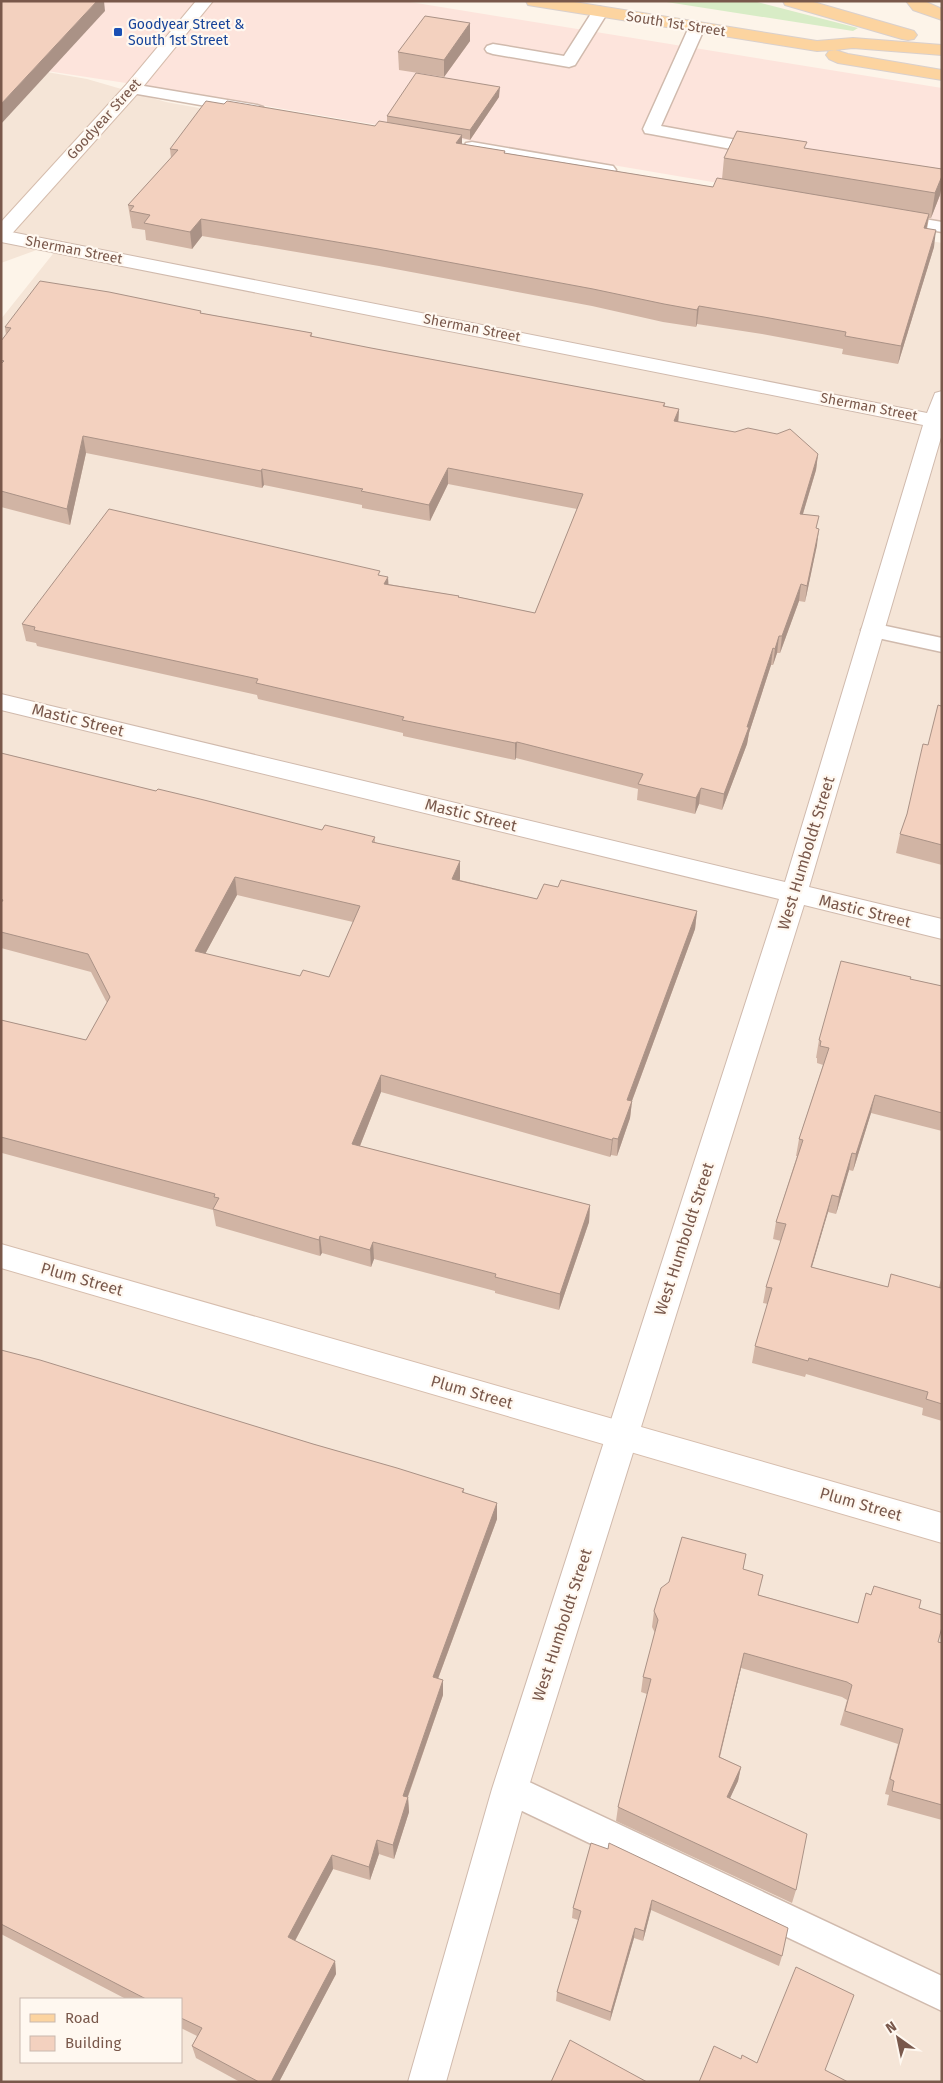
<svg xmlns="http://www.w3.org/2000/svg" width="943" height="2083" font-family="'Fira Sans',sans-serif">
	<style>
		.residential { fill: #f5e5d7; fill-rule: evenodd }
		.commercial { fill: #fde4dc }
		.green { fill: #d8ecc6 }
		.lines { fill: none; stroke-linecap: round; stroke-linejoin: round }
		.lane-casing { stroke: #d0baad; stroke-width: 3 }
		.street-casing { stroke: #d0baad; stroke-width: 2 }
		.secondary-casing { stroke: #d6bdad; stroke-width: 2 }
		.primary-casing { stroke: #d9d0cd; stroke-width: 2 }
		.lane { fill: #fff; fill-rule: evenodd }
		.street { fill: #fff; fill-rule: evenodd }
		.secondary { fill: #fff; fill-rule: evenodd }
		.primary { fill: #fcd4a0; fill-rule: evenodd }
		.wall { fill: #d1b4a4; fill-rule: evenodd }
		.shaded-wall { fill: #aa9286 }
		.building { fill: #f3d1bf; stroke: #aa9286; fill-rule: evenodd }
		.transit-dot { fill: #1a4fb4; stroke: #fff8f0; stroke-width: 2 }
		.labels { text-anchor: middle; dominant-baseline: central; stroke-width: 4.5; stroke-linejoin: round; paint-order: stroke }
		.far-transit-label { font-size: 14px; fill: #164399; stroke: #fff8f0; text-anchor: start }
		.far-street-label { font-size: 14px; fill: #79584b; stroke: #fff8f0 }
		.street-label { font-size: 16px; fill: #79584b; stroke: #fff8f0 }
	</style>
	<rect width="100%" height="100%" fill="#fdf4e9"/>
	<path class="residential" d="M1 64 87 79 166 102 942 243V2082H1V319L64 240 1 263ZM21 1999H181V2062H21Z"/>
	<polygon class="commercial" points="1,1 404,1 942,88 942,221 172,90 1,64"/>
	<polygon class="green" points="660,1 753,1 858,28 853,31"/>
	<g class="lines">
		<g class="lane-casing">
			<g id="lane">
				<polygon points="600,7 606,9 608,12 575,65 569,67 493,54 487,52 485,49 487,46 493,44 564,56 594,9"/>
				<polygon points="697,22 703,24 705,27 661,126 769,146 771,150 769,154 763,155 651,134 645,133 643,129 689,27 691,24"/>
				<polygon points="132,84 257,105 263,107 265,110 263,113 257,115 126,92 124,89 126,86"/>
				<polygon points="472,142 607,165 613,166 616,170 613,174 607,175 466,151 464,147 466,143"/>
				<polygon points="895,214 942,222 942,232 889,223 886,219 889,215"/>
				<polygon points="872,623 942,638 942,652 864,635 861,630 864,625"/>
				<polygon points="510,1773 942,1976 942,2011 499,1800 494,1789 499,1778"/>
			</g>
		</g>
		<g class="street-casing">
			<polygon id="street" points="1,230 927,413 935,393 942,391 942,434 809,887 942,919 942,939 804,905 528,1789 446,2082 408,2082 492,1789 779,899 1,710 1,694 785,882 923,425 1,242"/>
		</g>
		<g class="secondary-casing">
			<g id="secondary">
				<polygon points="196,1 213,1 138,93 8,238 1,240 1,222 126,85"/>
				<polygon points="1,1244 942,1513 942,1543 1,1268"/>
			</g>
		</g>
		<g class="primary-casing">
			<g id="primary">
				<polygon points="526,1 568,1 817,41 853,38 942,45 942,55 853,48 835,50 848,54 942,70 942,80 838,63 829,59 826,55 829,51 835,50 817,51 534,6 528,5"/>
				<polygon points="783,1 810,1 914,31 917,35 914,39 908,40 902,39 785,5"/>
				<polygon points="906,1 924,1 942,9 942,20 913,10"/>
			</g>
		</g>
		<use href="#lane" class="lane"/>
		<use href="#street" class="street"/>
		<use href="#secondary" class="secondary"/>
		<use href="#primary" class="primary"/>
	</g>
	<g class="wall">
		<polygon points="470,23 470,41 444,77 399,70 398,52"/>
		<polygon points="499,97 470,140 462,138 462,144 505,151 505,153 713,187 722,179 724,158 806,149 942,169 942,184 940,195 931,218 929,218 927,229 934,247 898,364 842,354 843,349 762,334 697,324 696,327 663,322 592,306 379,266 202,236 192,249 146,240 145,230 132,228 128,205 171,158 170,149 375,126 387,122 387,116"/>
		<polygon points="201,311 201,313 312,333 312,337 371,348 665,403 665,406 679,409 678,422 818,454 816,470 803,514 817,529 817,545 805,602 799,601 780,653 777,653 773,665 771,665 749,733 747,744 722,810 699,804 695,814 637,800 638,789 516,758 515,760 403,736 403,733 258,699 257,695 37,646 36,643 26,641 22,624 380,575 388,584 459,596 459,597 535,613 577,509 448,484 430,521 362,508 362,505 264,485 262,488 86,453 70,525 1,507 1,341 6,335 5,327"/>
		<polygon points="942,704 942,865 896,853 900,834 907,814 928,745"/>
		<path d="M1 753 156 791 322 830 375 837V842L460 879V880L537 899 558 887 697 911 695 929 632 1101 630 1118 617 1156 611 1155 610 1157 381 1092 360 1146 590 1205 589 1222 559 1310 495 1293V1291L374 1259 371 1267 322 1253 320 1256 216 1226 213 1210 2 1153 1 1154V1020L86 1040 107 1003 91 972 1 948ZM237 895 353 922 329 977 300 976 205 954Z"/>
		<polygon points="910,979 942,986 942,1131 871,1113 853,1171 849,1170 836,1214 828,1212 812,1267 888,1287 939,1287 942,1275 942,1421 922,1415 923,1408 806,1374 805,1377 752,1363 755,1346 768,1304 763,1303 766,1287 781,1241 773,1239 776,1222 797,1156 796,1156 799,1139 823,1065 817,1063 817,1058 816,1058 819,1040"/>
		<polygon points="1,1350 313,1444 464,1489 464,1493 497,1503 497,1519 438,1679 443,1680 443,1695 408,1797 409,1812 394,1859 379,1854 370,1880 333,1869 295,1941 335,1961 336,1974 279,2082 240,2082 196,2058 192,2046 197,2036 181,2028 181,1999 126,1999 1,1934"/>
		<polygon points="746,1554 743,1569 759,1595 858,1623 866,1593 919,1608 938,1642 942,1643 942,1820 887,1805 889,1795 885,1794 898,1744 840,1725 847,1700 842,1697 741,1668 720,1757 741,1767 738,1781 730,1798 796,1890 792,1903 616,1821 618,1807 647,1694 641,1692 643,1677 655,1633 652,1627 654,1611 669,1582"/>
		<polygon points="591,1843 782,1956 779,1966 651,1910 643,1941 634,1938 610,2021 556,2001 557,1992 578,1920 572,1918 573,1908"/>
	</g>
	<g class="shaded-wall">
		<polygon points="97,1 104,1 105,11 1,124 1,104"/>
		<polygon points="470,23 470,41 444,77 444,60"/>
		<polygon points="500,87 499,97 470,140 470,130"/>
		<polygon points="462,135 462,152 456,143"/>
		<polygon points="942,176 942,184 940,195 931,218 935,193"/>
		<polygon points="929,214 926,231 924,228"/>
		<polygon points="201,219 202,236 192,249 190,232"/>
		<polygon points="936,230 934,247 898,364 901,346"/>
		<polygon points="699,306 697,324 696,327 697,310"/>
		<polygon points="679,409 678,425 674,421"/>
		<polygon points="83,436 86,453 70,525 67,509"/>
		<polygon points="818,454 816,470 798,530 800,514"/>
		<polygon points="448,468 448,484 430,521 429,505"/>
		<polygon points="262,469 264,485 262,488 261,471"/>
		<polygon points="819,529 817,545 805,602 807,586"/>
		<polygon points="388,577 389,593 384,584"/>
		<polygon points="801,584 799,601 780,653 782,636"/>
		<polygon points="779,636 777,653 773,665 775,649"/>
		<polygon points="773,648 771,665 749,733 747,744 722,810 724,794 747,727"/>
		<polygon points="517,742 516,758 515,760 515,743"/>
		<polygon points="701,788 699,804 695,814 696,798"/>
		<polygon points="460,861 460,879 452,896 452,879"/>
		<polygon points="235,877 237,895 197,969 195,951"/>
		<polygon points="697,911 695,929 626,1117 627,1100"/>
		<polygon points="381,1075 381,1092 354,1161 352,1144"/>
		<polygon points="875,1095 871,1113 853,1171 856,1154"/>
		<polygon points="632,1101 630,1118 617,1156 618,1139"/>
		<polygon points="613,1138 611,1155 610,1157 612,1140"/>
		<polygon points="852,1153 849,1170 836,1214 839,1197"/>
		<polygon points="832,1195 828,1212 807,1283 811,1267"/>
		<polygon points="590,1205 589,1222 559,1310 560,1294"/>
		<polygon points="320,1236 322,1253 320,1256 319,1240"/>
		<polygon points="373,1242 374,1259 371,1267 370,1250"/>
		<polygon points="497,1503 497,1519 433,1692 433,1677"/>
		<polygon points="744,1653 741,1668 716,1771 719,1757"/>
		<polygon points="443,1680 443,1695 403,1810 403,1796"/>
		<polygon points="741,1767 738,1781 724,1811 727,1797"/>
		<polygon points="408,1797 409,1812 394,1859 393,1845"/>
		<polygon points="377,1840 379,1854 370,1880 369,1867"/>
		<polygon points="332,1855 333,1869 290,1950 288,1937"/>
		<polygon points="652,1900 651,1910 643,1941 644,1931"/>
		<polygon points="635,1928 634,1938 610,2021 611,2012"/>
		<polygon points="335,1961 336,1974 279,2082 271,2082"/>
	</g>
	<g class="building">
		<polygon points="1,1 97,1 1,104"/>
		<polygon points="425,16 470,23 444,60 398,52"/>
		<polygon points="416,73 500,87 470,130 387,116"/>
		<polygon points="206,101 224,104 227,101 375,126 379,121 462,135 456,143 505,151 504,153 713,187 717,178 929,214 924,228 936,230 901,346 845,336 846,332 764,317 699,306 697,310 664,304 593,289 378,249 201,219 190,232 144,223 150,215 130,211 134,206 128,205 178,150 170,149"/>
		<polygon points="737,131 807,142 804,148 942,169 942,176 935,193 724,158"/>
		<polygon points="40,281 109,292 201,311 200,313 312,333 310,336 371,348 665,403 663,406 679,409 674,421 735,432 748,428 777,434 790,429 818,454 800,514 819,516 816,528 819,529 807,586 801,584 782,636 779,636 775,649 773,648 747,727 749,727 724,794 701,788 696,798 638,784 643,774 517,742 515,743 402,720 404,717 256,683 258,679 34,630 35,627 22,624 109,509 380,571 378,575 388,577 384,584 459,596 458,597 535,613 583,494 448,468 429,505 361,491 363,489 262,469 261,471 83,436 67,509 1,491 1,364 4,361 1,360 1,341 11,328 5,327"/>
		<polygon points="942,704 942,845 900,834 907,814 923,744 928,745 938,705 941,706"/>
		<path d="M1 753 156 791 158 789 204 800 322 830 325 825 375 837 372 842 460 861 452 879 537 899 544 884 558 887 561 880 697 911 627 1100 632 1101 618 1139 613 1138 612 1140 381 1075 352 1144 590 1205 560 1294 495 1277 496 1274 373 1242 370 1250 320 1236 319 1240 213 1209 219 1198 214 1197 215 1194 1 1137V1020L86 1040 110 997 88 954 1 932V903L3 900 1 899ZM235 877 360 906 329 977 303 970 300 976 195 951Z"/>
		<polygon points="841,961 911,977 910,979 942,986 942,1113 875,1095 856,1154 852,1153 839,1197 832,1195 811,1267 888,1287 891,1274 941,1288 942,1283 942,1404 926,1399 928,1392 809,1358 808,1361 755,1346 772,1288 766,1287 786,1224 776,1222 803,1140 799,1139 829,1048 820,1046 821,1041 819,1040"/>
		<polygon points="1,1350 40,1360 313,1444 397,1468 464,1489 462,1492 497,1503 433,1677 443,1680 403,1796 408,1797 393,1845 377,1840 369,1867 332,1855 288,1937 335,1961 271,2082 259,2082 192,2046 202,2028 181,2018 181,1999 146,1999 1,1924"/>
		<polygon points="682,1537 746,1554 743,1569 763,1575 758,1595 858,1623 866,1593 871,1595 874,1586 921,1600 919,1608 942,1615 942,1627 938,1642 942,1643 942,1805 892,1791 894,1781 890,1779 903,1729 845,1711 852,1685 847,1682 744,1653 719,1757 741,1767 727,1797 807,1834 796,1890 618,1807 651,1679 643,1677 658,1620 654,1611 661,1588 669,1582"/>
		<polygon points="591,1843 608,1849 609,1843 788,1928 782,1956 652,1900 644,1931 635,1928 611,2012 557,1992 581,1911 573,1908"/>
		<polygon points="796,1967 854,1995 825,2070 848,2082 699,2082 714,2046 741,2059 742,2055 757,2063"/>
		<polygon points="570,2040 647,2082 551,2082"/>
	</g>
	<rect class="transit-dot" x="113" y="27" width="10" height="10" rx="2.5"/>
	<g class="labels">
		<g class="far-transit-label">
			<text x="128" y="24">Goodyear Street &amp;<tspan x="128" dy="16">South 1st Street</tspan></text>
		</g>
		<g class="far-street-label">
			<text transform="translate(676 24) rotate(9)">South 1st Street</text>
			<text transform="translate(104 119) rotate(-48)">Goodyear Street</text>
			<text transform="translate(74 250) rotate(11)">Sherman Street</text>
			<text transform="translate(472 328) rotate(11)">Sherman Street</text>
			<text transform="translate(869 407) rotate(11)">Sherman Street</text>
		</g>
		<g class="street-label">
			<text transform="translate(78 720) rotate(14)">Mastic Street</text>
			<text transform="translate(471 815) rotate(14)">Mastic Street</text>
			<text transform="translate(806 853) rotate(-73)">West Humboldt Street</text>
			<text transform="translate(865 911) rotate(14)">Mastic Street</text>
			<text transform="translate(684 1239) rotate(-72)">West Humboldt Street</text>
			<text transform="translate(82 1279) rotate(16)">Plum Street</text>
			<text transform="translate(472 1392) rotate(16)">Plum Street</text>
			<text transform="translate(861 1504) rotate(16)">Plum Street</text>
			<text transform="translate(562 1625) rotate(-72)">West Humboldt Street</text>
		</g>
	</g>
	<rect width="943" height="2083" fill="none" stroke="#79584b" stroke-width="5"/>
	<rect x="20" y="1998" width="162" height="65" fill="#fff8f0" stroke="#c9b8ae"/>
	<rect x="30" y="2014" width="25" height="8" fill="#fcd4a0" stroke="#c9b8ae"/>
	<text x="65" y="2023" font-size="15" fill="#79584b">Road</text>
	<rect x="30" y="2036" width="25" height="15" fill="#f3d1bf" stroke="#c9b8ae"/>
	<text x="65" y="2048" font-size="15" fill="#79584b">Building</text>
	<g transform="translate(898 2038) rotate(327)" stroke="#fff8f0" stroke-width="4" paint-order="stroke">
	<path d="M0-4L9 19L0 12L-9 19Z" fill="#79584b"/>
	<text y="-8" font-size="14" font-weight="bold" text-anchor="middle" fill="#79584b">N</text>
	</g>
</svg>
